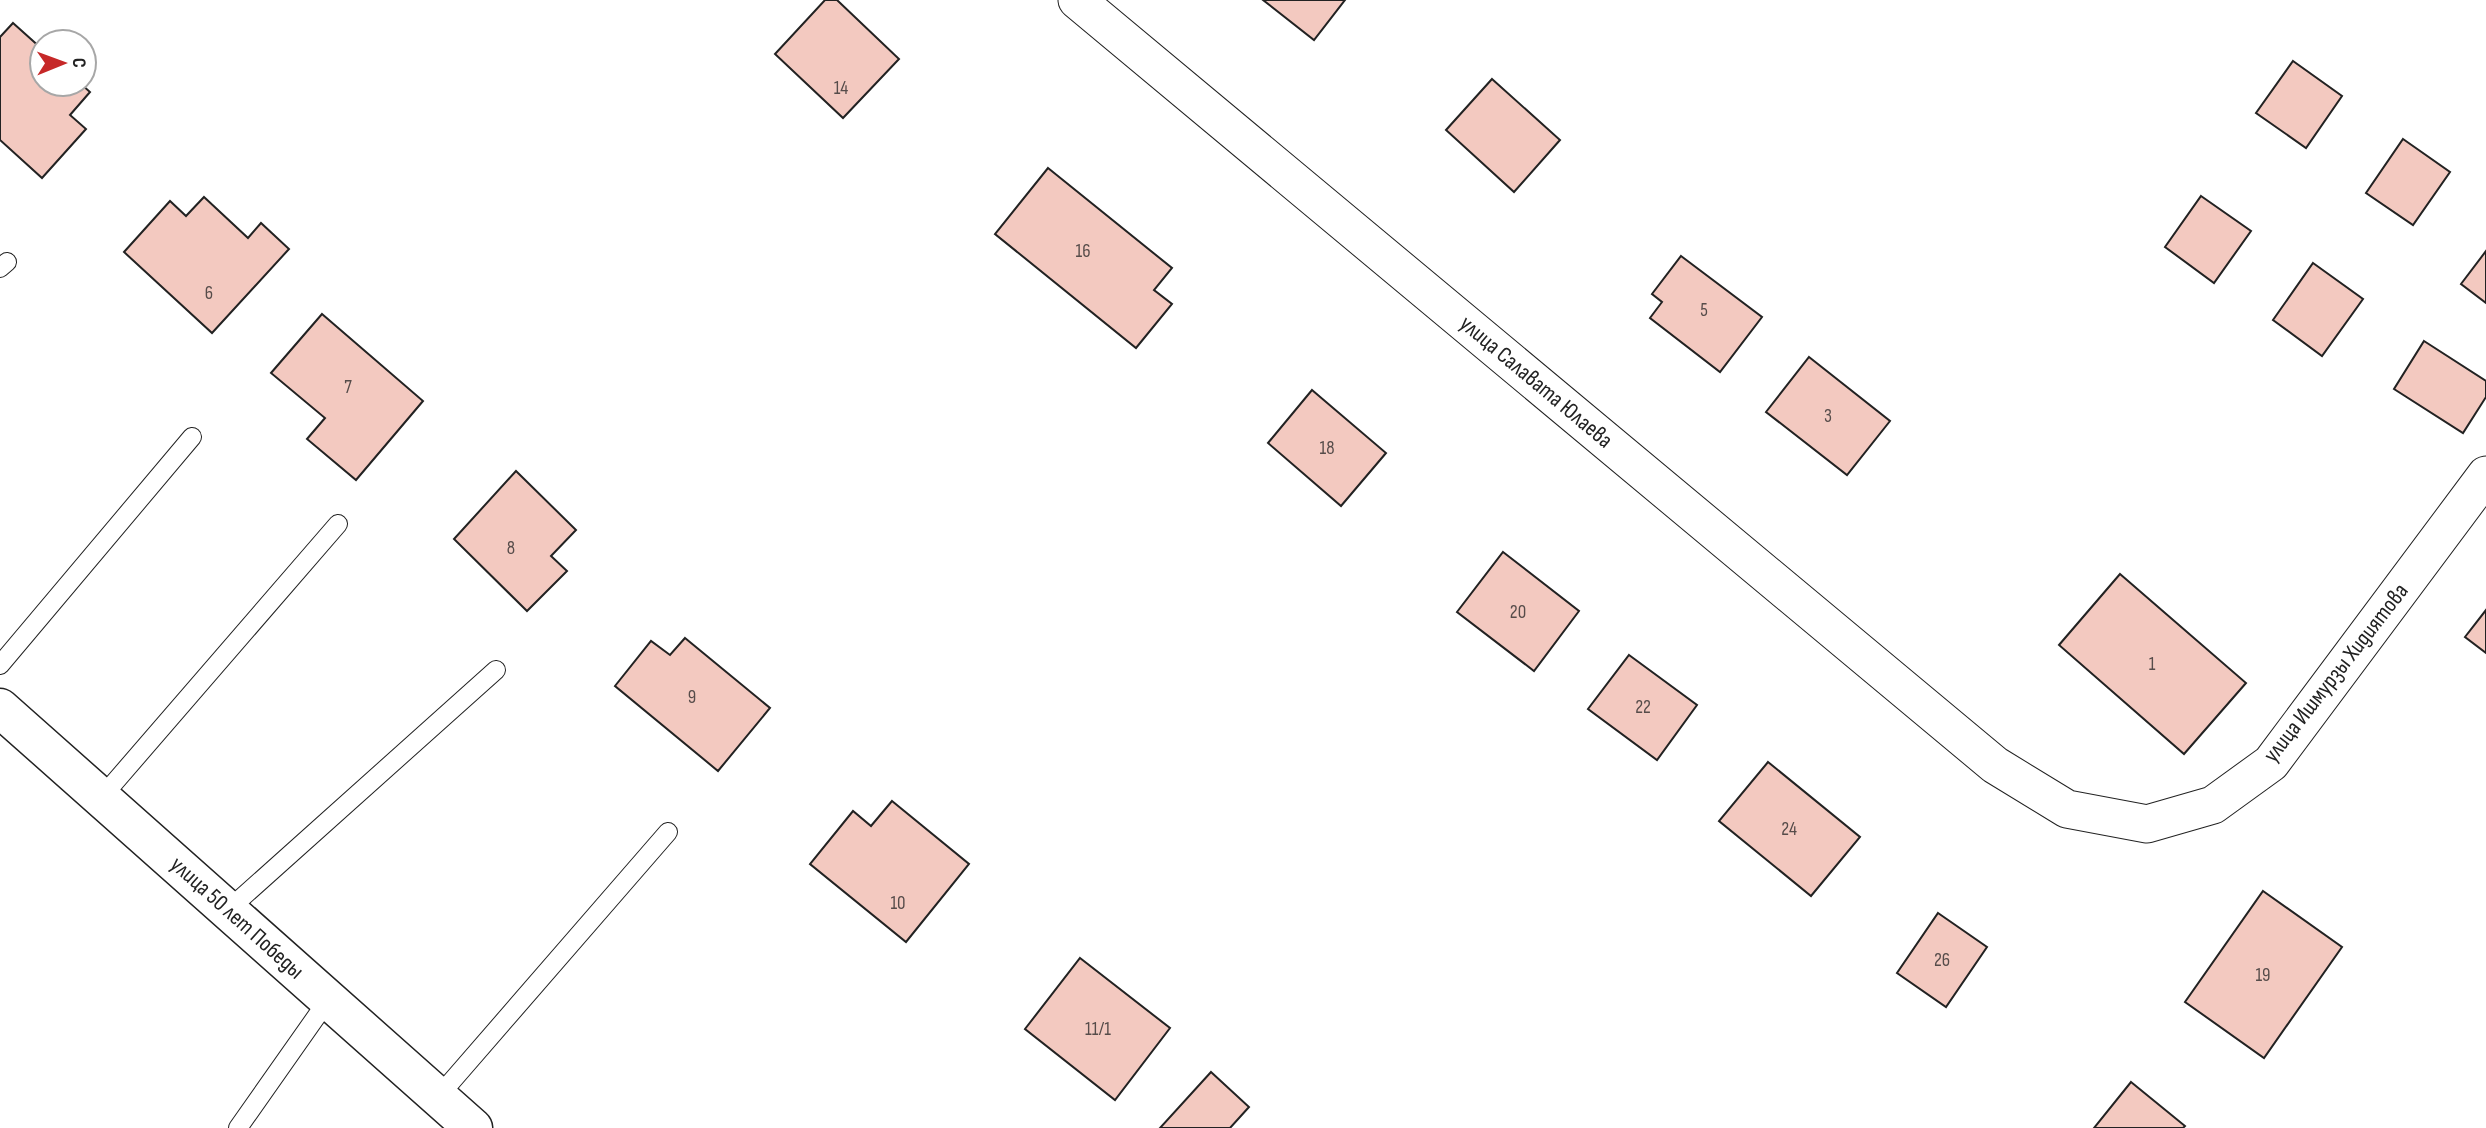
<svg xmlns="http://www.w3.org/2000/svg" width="2486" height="1128" font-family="'Sofia Sans Condensed',sans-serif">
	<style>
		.building { fill: #f3c9c0; stroke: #222; stroke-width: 2 }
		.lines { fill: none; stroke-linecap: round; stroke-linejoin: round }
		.lane-casing { stroke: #222; stroke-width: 20 }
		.street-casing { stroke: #222; stroke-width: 39 }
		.secondary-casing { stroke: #222; stroke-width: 41 }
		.lane { stroke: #fff; stroke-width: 18 }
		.street { stroke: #fff; stroke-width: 37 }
		.secondary { stroke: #fff; stroke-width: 38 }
		.labels { text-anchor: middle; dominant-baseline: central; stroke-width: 5; stroke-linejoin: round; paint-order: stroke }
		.number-label { font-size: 19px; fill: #564c4a }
		.street-label { font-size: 23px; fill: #222; stroke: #fff }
	</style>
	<rect width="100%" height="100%" fill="#fff"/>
	<g class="building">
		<polygon points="825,0 837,0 899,59 843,118 775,54"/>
		<polygon points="1263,0 1345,0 1314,40"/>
		<polygon points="13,23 42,49 42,84 81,84 90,92 70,115 86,129 42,178 0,140 0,37"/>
		<polygon points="2293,61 2342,96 2306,148 2256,113"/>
		<polygon points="1492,79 1560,140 1514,192 1446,130"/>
		<polygon points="2403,139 2450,172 2413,225 2366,193"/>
		<polygon points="1048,168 1172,268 1154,290 1172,304 1136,348 995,234"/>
		<polygon points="2201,196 2251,231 2214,283 2165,247"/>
		<polygon points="204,197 248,238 261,223 289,249 212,333 124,252 170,201 186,216"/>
		<polygon points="2486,251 2486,303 2461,284"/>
		<polygon points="1681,256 1762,317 1720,372 1650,318 1662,302 1652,294"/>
		<polygon points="2313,263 2363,299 2322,356 2273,320"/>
		<polygon points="322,314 423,401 356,480 307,439 325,418 271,373"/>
		<polygon points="2424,341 2486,381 2486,397 2463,433 2394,389"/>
		<polygon points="1809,357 1890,421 1847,475 1766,412"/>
		<polygon points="1312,390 1386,453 1341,506 1268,443"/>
		<polygon points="516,471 576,530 551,556 567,571 527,611 454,539"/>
		<polygon points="1503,552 1579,611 1534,671 1457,612"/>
		<polygon points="2120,574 2246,683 2184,754 2059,645"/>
		<polygon points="2486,610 2486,653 2465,637"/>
		<polygon points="685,638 770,708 718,771 615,686 651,641 670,655"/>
		<polygon points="1629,655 1697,705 1657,760 1588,709"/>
		<polygon points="1768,762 1860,837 1811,896 1719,821"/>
		<polygon points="892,801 969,864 906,942 810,864 853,811 871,826"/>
		<polygon points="2263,891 2342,947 2264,1058 2185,1002"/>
		<polygon points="1938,913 1987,947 1946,1007 1897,973"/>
		<polygon points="1080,958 1170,1028 1115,1100 1025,1029"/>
		<polygon points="1211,1072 1249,1107 1230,1128 1160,1128"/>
		<polygon points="2131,1082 2185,1126 2183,1128 2094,1128"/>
	</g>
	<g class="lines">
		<g class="lane-casing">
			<g id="lane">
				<polyline points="0,268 7,262"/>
				<polyline points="0,665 192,437"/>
				<polyline points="101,798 338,524"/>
				<polyline points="228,910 496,670"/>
				<polyline points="438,1097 668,832"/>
				<polyline points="238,1128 328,1000"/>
			</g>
		</g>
		<g class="street-casing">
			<polyline id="street" points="1077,0 1995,765 2067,809 2147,824 2213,805 2271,763 2486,475"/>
		</g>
		<g class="secondary-casing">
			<polyline id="secondary" points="0,708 473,1128"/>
		</g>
		<use href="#lane" class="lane"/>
		<use href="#street" class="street"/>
		<use href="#secondary" class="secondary"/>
	</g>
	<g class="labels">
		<g class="number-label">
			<text x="841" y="88">14</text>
			<text x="1083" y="251">16</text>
			<text x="209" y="293">6</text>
			<text x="1704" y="310">5</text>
			<text x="348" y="387">7</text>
			<text x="1828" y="416">3</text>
			<text x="1327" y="448">18</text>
			<text x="511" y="548">8</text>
			<text x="1518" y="612">20</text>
			<text x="2152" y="664">1</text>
			<text x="692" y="697">9</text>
			<text x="1643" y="707">22</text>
			<text x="1789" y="829">24</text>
			<text x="898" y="903">10</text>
			<text x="1942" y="960">26</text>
			<text x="2263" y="975">19</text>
			<text x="1098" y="1029">11/1</text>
		</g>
		<g class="street-label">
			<text transform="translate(1536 382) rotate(40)">улица Салавата Юлаева</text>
			<text transform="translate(2336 673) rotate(-52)">улица Ишмурзы Хидиятова</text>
			<text transform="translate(237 918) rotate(42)">улица 50 лет Победы</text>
		</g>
	</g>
	<g transform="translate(63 63) rotate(89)"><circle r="33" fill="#ffffff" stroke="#a7a7a7" stroke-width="2"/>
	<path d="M0-5L12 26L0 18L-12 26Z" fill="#c62828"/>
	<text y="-10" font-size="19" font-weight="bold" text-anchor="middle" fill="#222222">С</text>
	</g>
</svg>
